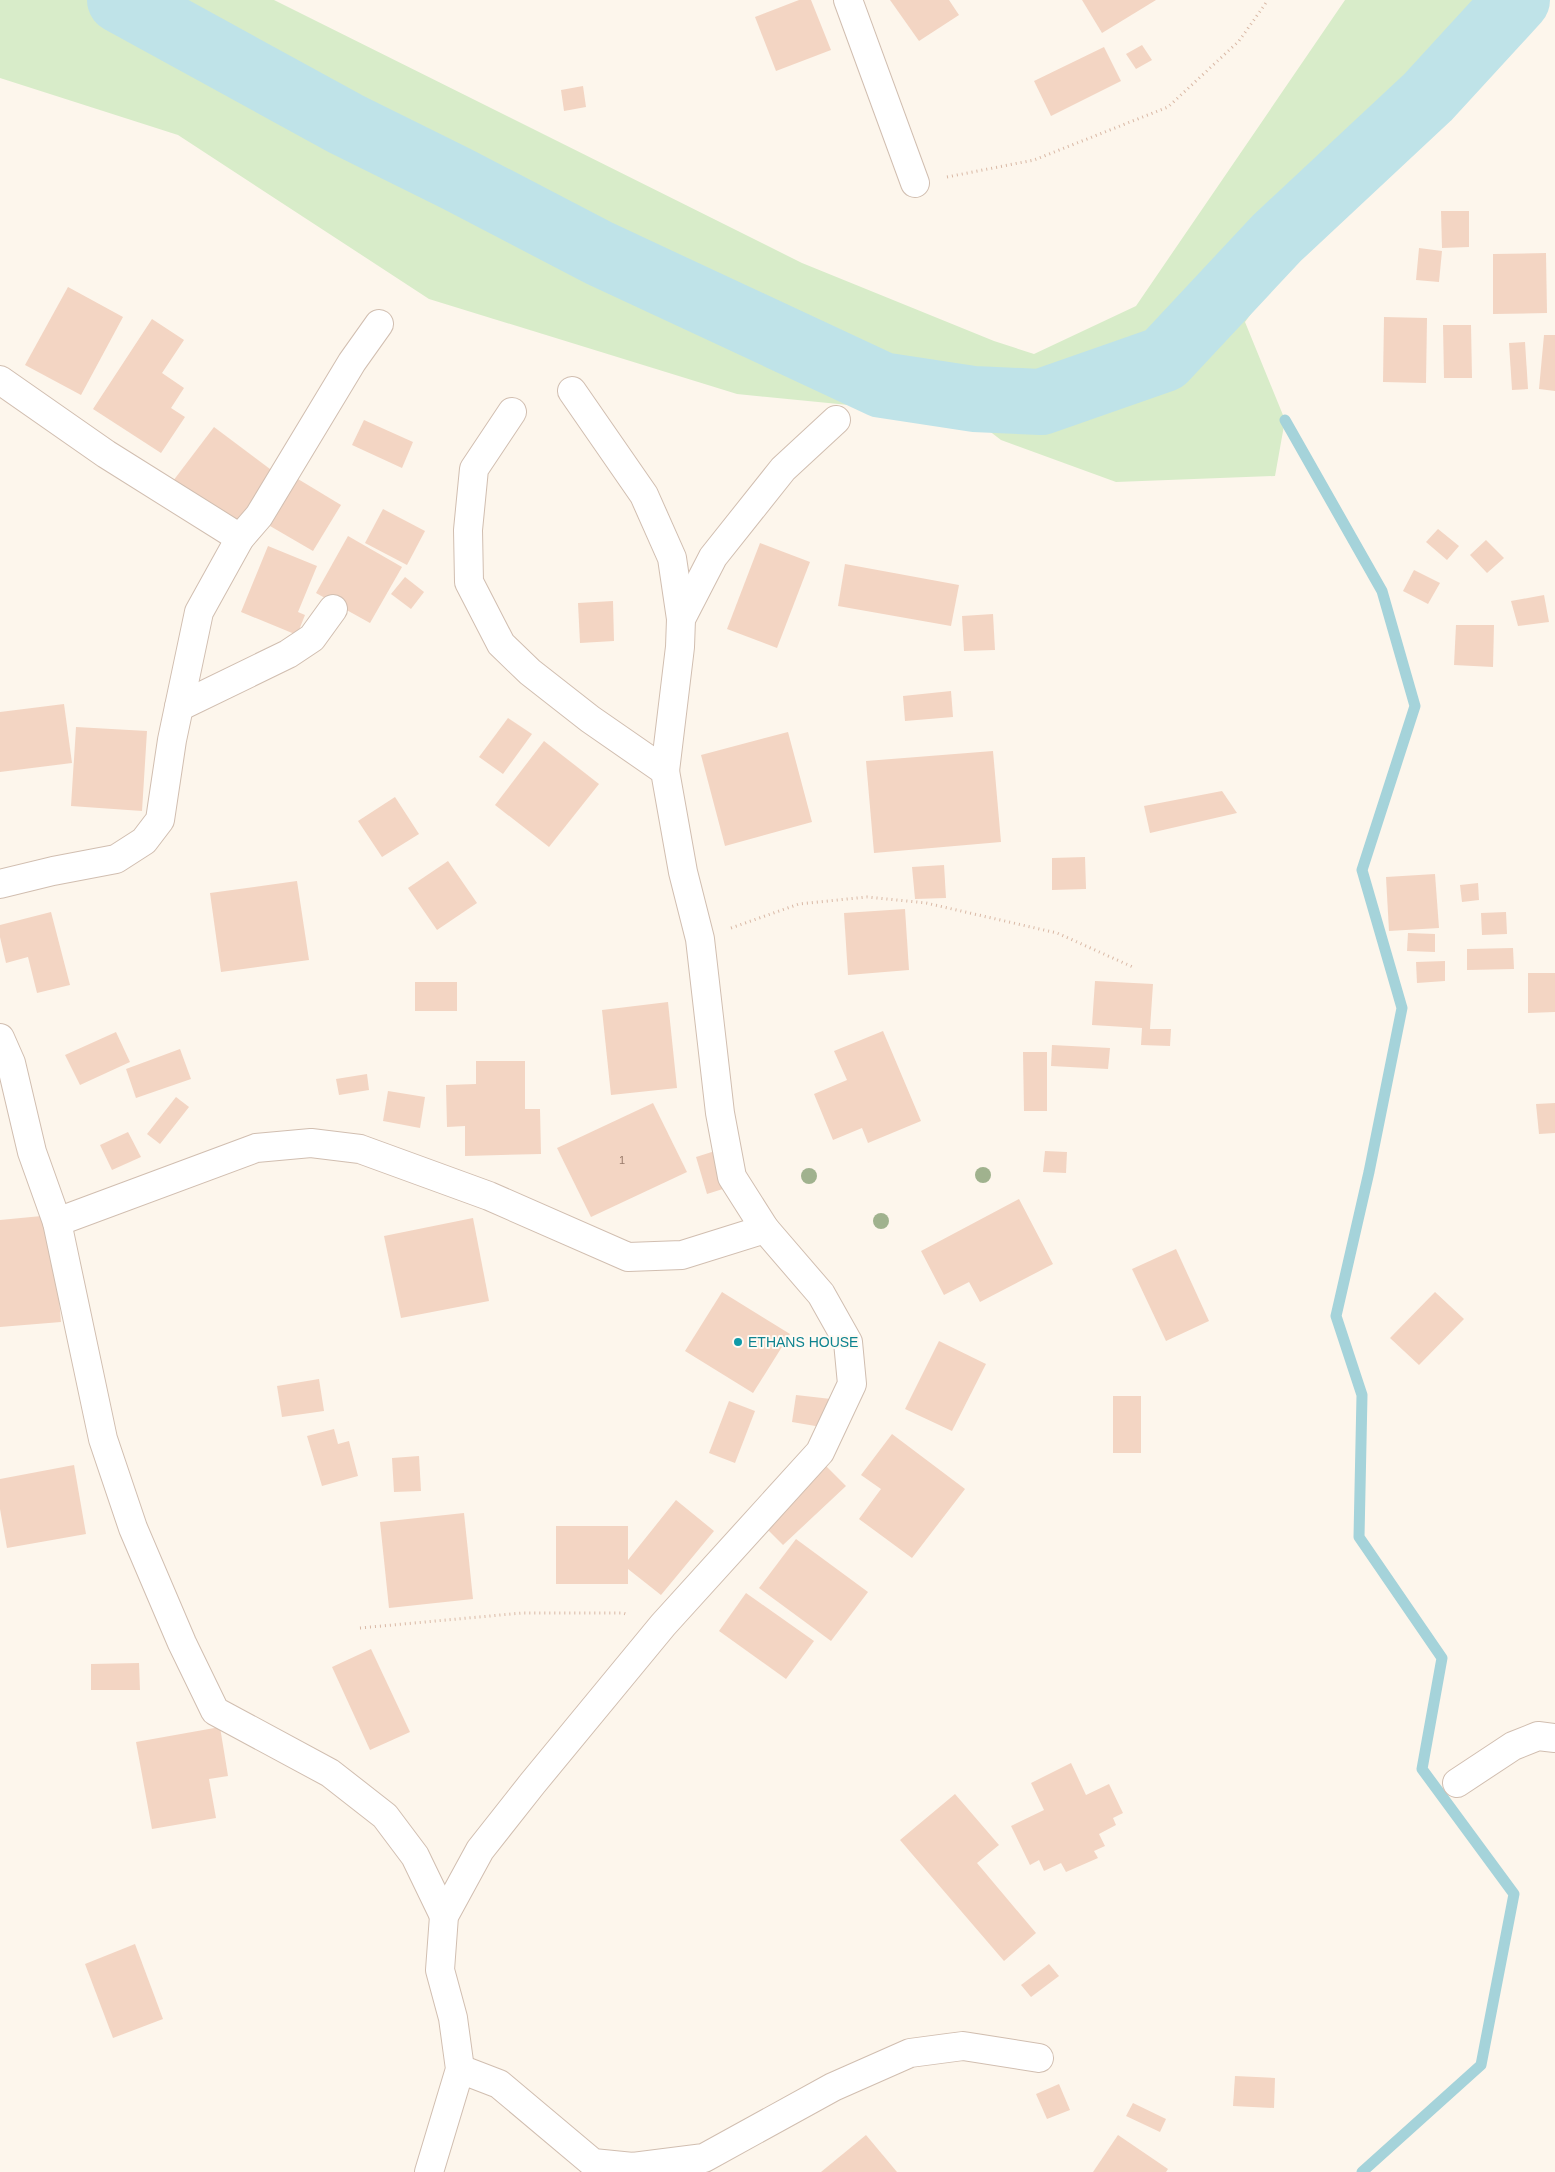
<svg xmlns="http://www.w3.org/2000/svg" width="1555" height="2172" font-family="Arial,sans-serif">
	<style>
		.green { fill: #d8ecc9 }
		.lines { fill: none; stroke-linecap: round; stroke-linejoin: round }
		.stream { stroke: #a5d3da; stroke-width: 11 }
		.river { stroke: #bfe3e8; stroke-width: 66 }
		.building { fill: #f3d5c3 }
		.minor-casing { stroke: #d1beb0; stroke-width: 30 }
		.path { stroke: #d9b8a5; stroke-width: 3; stroke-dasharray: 1 4; stroke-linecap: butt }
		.minor { stroke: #fff; stroke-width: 28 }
		.tree { fill: #a0b28e }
		.culture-dot { fill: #0f9aa8; stroke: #fffaf3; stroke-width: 2 }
		.labels { text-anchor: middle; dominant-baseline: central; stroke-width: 4; stroke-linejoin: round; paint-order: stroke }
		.number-label { font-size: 11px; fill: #987a6a }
		.culture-label { font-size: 14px; fill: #0d838f; stroke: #fffaf3; text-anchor: start }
	</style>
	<rect width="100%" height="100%" fill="#fdf6ec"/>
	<polygon class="green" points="0,0 274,0 802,263 994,341 1034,354 1136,306 1345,0 1514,0 1490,46 1397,112 1245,322 1285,420 1275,476 1116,482 1001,440 971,417 737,394 429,299 178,135 0,78"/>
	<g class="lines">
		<polyline class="stream" points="1285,420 1382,591 1415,706 1362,870 1402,1008 1369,1172 1336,1316 1362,1395 1359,1537 1442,1658 1422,1769 1514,1894 1481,2065 1362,2172"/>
		<polyline class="river" points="120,0 346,124 457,179 599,253 882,385 974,399 1041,402 1164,359 1277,238 1428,97 1517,0"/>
	</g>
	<g class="building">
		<polygon points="799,0 811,0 831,50 776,71 755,17"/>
		<polygon points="890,0 949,0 959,15 919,41"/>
		<polygon points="1082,0 1156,0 1102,33"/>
		<polygon points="1142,45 1152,60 1136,69 1126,54"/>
		<polygon points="1104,47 1121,81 1051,116 1034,81"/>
		<polygon points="583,86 586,107 564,111 561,90"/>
		<polygon points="1441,211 1469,211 1469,247 1442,248"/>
		<polygon points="1419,248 1442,251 1439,282 1416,280"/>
		<polygon points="1546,253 1547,313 1493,314 1493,254"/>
		<polygon points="68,287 123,317 81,395 25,365"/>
		<polygon points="1384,317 1427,318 1426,383 1383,382"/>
		<polygon points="152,319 184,340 162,373 184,388 171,408 185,417 161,453 93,409"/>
		<polygon points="1443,325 1471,325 1472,378 1444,378"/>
		<polygon points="1544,335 1555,335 1555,391 1539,389"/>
		<polygon points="1525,342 1528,389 1512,390 1509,343"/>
		<polygon points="364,420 413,442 402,468 352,445"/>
		<polygon points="214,427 274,472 230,530 170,485"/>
		<polygon points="298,479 341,505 313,551 270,526"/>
		<polygon points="383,509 425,531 407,565 365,543"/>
		<polygon points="1438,529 1459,546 1447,560 1426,542"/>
		<polygon points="348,536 402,567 370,623 316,593"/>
		<polygon points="1486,540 1504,558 1487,573 1470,555"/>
		<polygon points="760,543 810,562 777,648 727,629"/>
		<polygon points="268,546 317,566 298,612 305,615 297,635 241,612"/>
		<polygon points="845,564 959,585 951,626 838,606"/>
		<polygon points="1414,570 1440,583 1428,604 1403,591"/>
		<polygon points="405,577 424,592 411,609 391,594"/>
		<polygon points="1544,595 1549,622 1518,626 1511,601"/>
		<polygon points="613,601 614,641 580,643 578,603"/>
		<polygon points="993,614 995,650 964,651 962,616"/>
		<polygon points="1456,625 1494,625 1493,667 1454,665"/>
		<polygon points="951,691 953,717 905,721 903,696"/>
		<polygon points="64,704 72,763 0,772 0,712"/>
		<polygon points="508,718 532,734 503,774 479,757"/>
		<polygon points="76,727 147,731 142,811 71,806"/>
		<polygon points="788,732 812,822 725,846 701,755"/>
		<polygon points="544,741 599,784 549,847 495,805"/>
		<polygon points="993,751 1001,842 874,853 866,761"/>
		<polygon points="1222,791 1237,813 1150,833 1144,806"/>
		<polygon points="395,797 419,834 382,857 358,821"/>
		<polygon points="1085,857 1086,889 1052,890 1052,858"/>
		<polygon points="448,861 477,903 437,930 408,888"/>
		<polygon points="944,865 946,898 915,899 912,867"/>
		<polygon points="1435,874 1439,928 1389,931 1386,877"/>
		<polygon points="297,881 309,960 221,972 210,893"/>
		<polygon points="1478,883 1479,900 1462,902 1460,885"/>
		<polygon points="905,909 909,970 848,975 844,913"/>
		<polygon points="51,912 70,985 37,993 28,957 6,963 0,937 0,925"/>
		<polygon points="1506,912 1507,934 1482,935 1481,913"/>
		<polygon points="1408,933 1435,934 1435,952 1407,951"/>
		<polygon points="1513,948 1514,969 1467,970 1467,949"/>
		<polygon points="1445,961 1445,981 1417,983 1416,962"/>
		<polygon points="1528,973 1555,973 1555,1012 1528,1013"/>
		<polygon points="1095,981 1153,984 1150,1029 1171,1029 1170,1046 1141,1045 1142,1028 1092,1025"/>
		<rect x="415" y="982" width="42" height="29"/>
		<polygon points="668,1002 677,1088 611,1095 602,1010"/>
		<polygon points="883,1031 921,1121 868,1143 862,1128 833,1140 814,1094 847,1080 834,1051"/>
		<polygon points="116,1032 130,1062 80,1085 65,1055"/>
		<polygon points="1052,1045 1110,1048 1108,1069 1051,1066"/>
		<polygon points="180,1049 191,1079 136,1098 126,1069"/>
		<polygon points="1023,1052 1047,1052 1047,1111 1024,1111"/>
		<polygon points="476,1061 525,1061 525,1109 540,1109 541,1154 465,1156 465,1126 447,1127 446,1085 476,1084"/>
		<polygon points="367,1074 369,1090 339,1095 336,1079"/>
		<polygon points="388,1091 425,1097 420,1128 383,1121"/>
		<polygon points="176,1097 189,1107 160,1144 147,1134"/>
		<polygon points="653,1103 687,1172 591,1217 557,1148"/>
		<polygon points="1555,1103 1555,1133 1539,1134 1536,1104"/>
		<polygon points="128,1132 141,1157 112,1170 100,1145"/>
		<polygon points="715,1151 726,1188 707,1194 696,1157"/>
		<polygon points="1045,1151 1067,1152 1066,1173 1043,1172"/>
		<polygon points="1019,1199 1053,1264 980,1302 969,1282 944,1295 921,1251"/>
		<polygon points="52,1215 61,1322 0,1327 0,1220"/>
		<polygon points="473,1218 489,1301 401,1318 384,1236"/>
		<polygon points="1176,1249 1209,1321 1166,1341 1132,1269"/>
		<polygon points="722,1292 790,1334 753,1393 685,1351"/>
		<polygon points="1435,1292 1464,1319 1419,1365 1390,1338"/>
		<polygon points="939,1341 986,1364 952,1431 905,1409"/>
		<polygon points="319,1379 324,1411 282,1417 277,1386"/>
		<polygon points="796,1395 831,1399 827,1428 792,1422"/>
		<rect x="1113" y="1396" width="28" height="57"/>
		<polygon points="729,1401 755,1411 735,1463 709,1453"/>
		<polygon points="334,1429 338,1444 349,1441 358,1476 322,1486 307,1436"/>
		<polygon points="892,1434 965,1489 912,1558 859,1519 881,1489 861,1475"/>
		<polygon points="419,1456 421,1491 394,1492 392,1458"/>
		<polygon points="74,1465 86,1534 7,1548 0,1509 0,1479"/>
		<polygon points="825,1465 846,1486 783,1545 762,1524"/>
		<polygon points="676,1500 714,1531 661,1595 628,1569 628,1584 556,1584 556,1526 628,1526 628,1560"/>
		<polygon points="464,1513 473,1599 389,1608 380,1522"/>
		<polygon points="796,1539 868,1592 831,1641 759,1588"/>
		<polygon points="746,1593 814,1641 786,1679 719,1631"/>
		<polygon points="371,1649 410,1732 370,1750 332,1667"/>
		<polygon points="139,1663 140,1690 91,1690 91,1664"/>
		<polygon points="220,1727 228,1776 209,1779 216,1818 152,1829 136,1742"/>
		<polygon points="1071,1763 1086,1795 1109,1784 1123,1813 1113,1818 1116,1825 1099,1834 1105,1846 1094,1851 1098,1858 1066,1872 1061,1863 1044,1871 1039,1860 1030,1865 1011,1826 1044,1810 1031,1783"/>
		<polygon points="955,1794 999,1845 977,1863 1036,1933 1004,1961 900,1840"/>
		<polygon points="135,1944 163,2019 113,2038 85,1964"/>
		<polygon points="1049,1964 1059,1976 1031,1997 1021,1985"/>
		<polygon points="1235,2076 1275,2078 1274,2108 1233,2106"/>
		<polygon points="1059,2084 1070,2110 1047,2119 1036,2094"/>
		<polygon points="1133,2103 1166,2119 1160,2132 1126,2116"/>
		<polygon points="866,2135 897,2172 821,2172"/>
		<polygon points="1118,2135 1168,2169 1166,2172 1093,2172"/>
	</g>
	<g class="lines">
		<g class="minor-casing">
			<g id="minor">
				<polyline points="848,0 915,183"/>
				<polyline points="0,380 106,454 240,538"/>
				<polyline points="572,391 644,495 672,558 681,619"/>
				<polyline points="179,707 288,654 312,638 333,609"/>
				<polyline points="665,771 680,647 681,619 713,557 783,469 836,420"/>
				<polyline points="0,884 53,871 116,859 144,841 160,820 172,740 199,612 240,538 259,516 352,362 379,324"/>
				<polyline points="0,1038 11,1063 32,1152 57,1222 103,1439 133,1528 182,1643 215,1711 330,1773 385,1816 415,1856 444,1916"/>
				<polyline points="57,1222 256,1148 311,1143 360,1149 489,1196 628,1257 682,1255 765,1229"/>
				<polyline points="1457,1783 1513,1746 1538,1736 1555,1738"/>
				<polyline points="460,2069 499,2084 593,2163 633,2167 704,2158 833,2087 910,2053 963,2046 1039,2058"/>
				<polyline points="429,2172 460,2069 453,2018 440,1970 444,1916 480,1850 532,1784 663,1625 820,1452 852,1384 848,1342 821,1294 765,1229 732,1177 720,1113 700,939 683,872 665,771 590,719 530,672 501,644 469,582 468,530 474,469 512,412"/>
			</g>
		</g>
		<g class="path">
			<polyline points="947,177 1034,160 1168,107 1239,41 1268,0"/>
			<polyline points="731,928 799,904 867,897 926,903 1057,933 1135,968"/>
			<polyline points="360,1628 522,1613 623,1613 629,1615"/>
		</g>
		<use href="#minor" class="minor"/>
	</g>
	<g class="tree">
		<circle cx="983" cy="1175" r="8"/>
		<circle cx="809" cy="1176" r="8"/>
		<circle cx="881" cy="1221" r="8"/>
	</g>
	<circle class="culture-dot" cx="738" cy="1342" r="5"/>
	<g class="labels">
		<g class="number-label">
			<text x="622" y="1160">1</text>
		</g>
		<g class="culture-label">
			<text x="748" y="1342">ETHANS HOUSE</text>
		</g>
	</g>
</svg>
